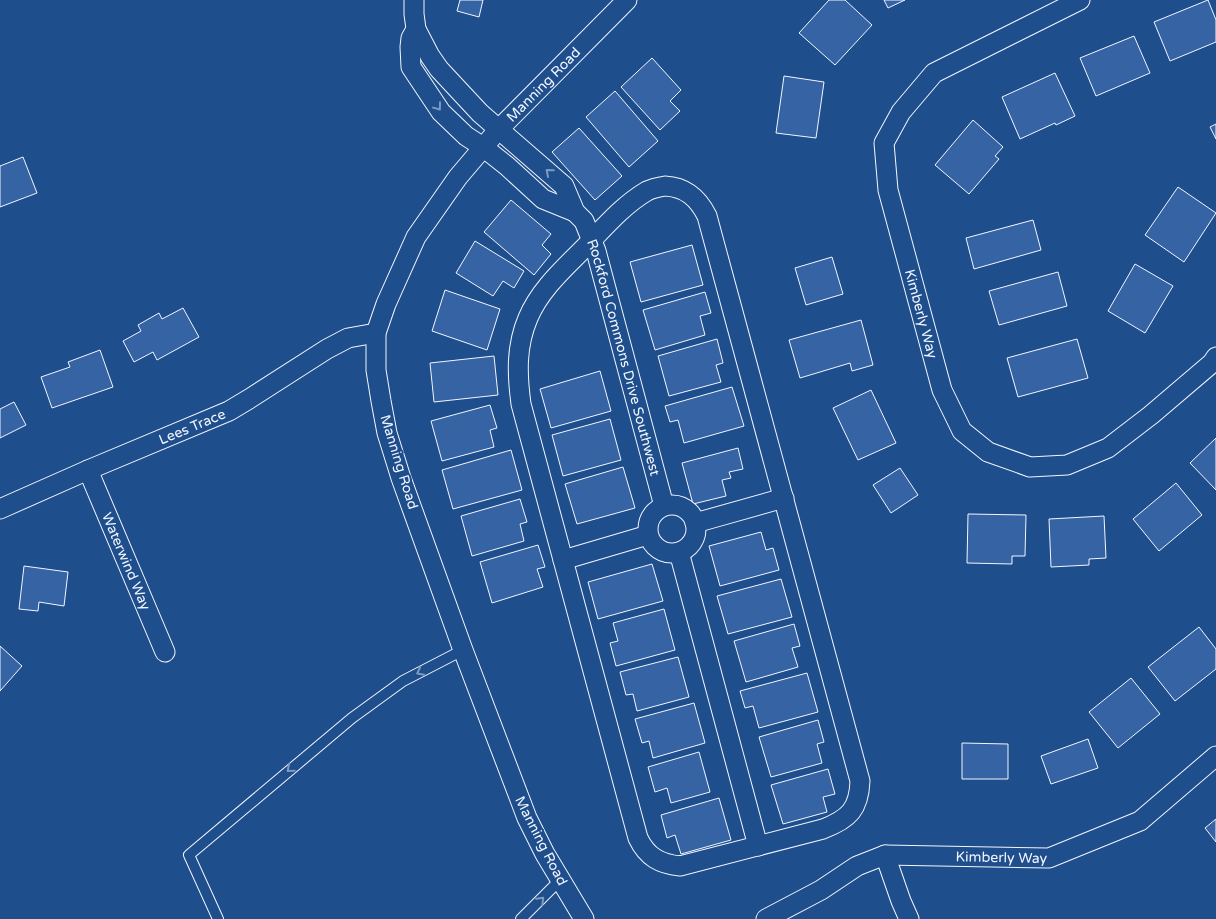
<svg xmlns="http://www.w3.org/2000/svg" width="1216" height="919" font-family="'Varela Round',sans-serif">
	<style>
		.building { fill: #3563a3; stroke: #f2f6ff }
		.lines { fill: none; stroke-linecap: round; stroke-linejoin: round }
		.lane-casing { stroke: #f2f6ff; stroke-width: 12 }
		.street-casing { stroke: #f2f6ff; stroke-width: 21 }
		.lane { stroke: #1f4e8c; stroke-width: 10 }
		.street { stroke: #1f4e8c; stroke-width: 19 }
		.oneway { stroke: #7e9ac0 }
		.labels { text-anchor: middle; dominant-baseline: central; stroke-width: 4; stroke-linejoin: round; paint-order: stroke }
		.street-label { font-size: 14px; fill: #f2f6ff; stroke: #1f4e8c }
	</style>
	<rect width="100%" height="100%" fill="#1f4e8c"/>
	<g class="building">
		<polygon points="460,0 483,0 479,17 457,11"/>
		<polygon points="829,0 845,0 872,25 835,65 799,33"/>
		<polygon points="884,0 905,0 888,8"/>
		<polygon points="1208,0 1216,20 1216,42 1170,61 1154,22"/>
		<polygon points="1134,36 1150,73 1096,96 1080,58"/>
		<polygon points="652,58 681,90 670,101 680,111 660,130 621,87"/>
		<polygon points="1055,73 1075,116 1056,125 1055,123 1020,139 1002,97"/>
		<polygon points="784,76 824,82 816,138 776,133"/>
		<polygon points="615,91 658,141 629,167 586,117"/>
		<polygon points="973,120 1003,147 995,156 999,159 969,194 935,165"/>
		<polygon points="1216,124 1216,139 1210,127"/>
		<polygon points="579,128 622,176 595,200 552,152"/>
		<polygon points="23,157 37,193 0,207 0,166"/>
		<polygon points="1178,187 1216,213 1184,262 1145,235"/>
		<polygon points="511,200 551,234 542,245 551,254 534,275 484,232"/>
		<polygon points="1033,220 1041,250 974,269 966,238"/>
		<polygon points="475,241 524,271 514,288 503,281 493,296 456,273"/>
		<polygon points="692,245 703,285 641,302 630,262"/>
		<polygon points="832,257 843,294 806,305 795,268"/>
		<polygon points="1135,264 1173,286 1145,333 1108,311"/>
		<polygon points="1058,272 1067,306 999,325 989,291"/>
		<polygon points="445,290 500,309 487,350 432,331"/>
		<polygon points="705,292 711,313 700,316 705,335 655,350 643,310"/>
		<polygon points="183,308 199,337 157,360 153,352 134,362 123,341 141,331 138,325 159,313 162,319"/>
		<polygon points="861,320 873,365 852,371 850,363 800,378 789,340"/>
		<polygon points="717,339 723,363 716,365 721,382 669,396 658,356"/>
		<polygon points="1077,339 1088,378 1018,397 1007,358"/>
		<polygon points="100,350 113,387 52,408 41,377 70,367 68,362"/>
		<polygon points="494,356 498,395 434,402 430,363"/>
		<polygon points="600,371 611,411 551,428 540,389"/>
		<polygon points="732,387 744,426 684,443 678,420 670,422 665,406"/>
		<polygon points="871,390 896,443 858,460 833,408"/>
		<polygon points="14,402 26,425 0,438 0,409"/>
		<polygon points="490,405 497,428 490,430 494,447 442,461 431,421"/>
		<polygon points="610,419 621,460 563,476 552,435"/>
		<polygon points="1216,438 1216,490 1190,463"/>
		<polygon points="738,448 743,469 729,472 731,478 722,480 726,496 693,504 682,463"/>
		<polygon points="511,450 522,490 453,509 442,470"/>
		<polygon points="623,467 635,508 577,524 565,484"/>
		<polygon points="900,468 918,495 891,513 873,485"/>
		<polygon points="1176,483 1202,515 1159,551 1133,519"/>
		<polygon points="520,499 527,522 520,524 524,541 472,556 461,516"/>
		<polygon points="968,514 1026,515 1025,556 1012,556 1012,564 967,563"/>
		<polygon points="1104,516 1106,558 1089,559 1089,565 1051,567 1049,519"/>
		<polygon points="761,532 766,550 773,548 779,570 720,586 709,546"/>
		<polygon points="538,545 545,567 537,569 543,587 492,603 480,562"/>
		<polygon points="652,564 663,601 598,619 588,582"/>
		<polygon points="24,566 68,572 64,606 39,602 38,611 19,609"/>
		<polygon points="781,579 792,617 728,634 717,596"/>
		<polygon points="664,609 675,650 616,666 610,643 618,641 613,623"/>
		<polygon points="794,624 800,646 792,648 798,667 746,682 734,641"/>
		<polygon points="1199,627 1216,649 1216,669 1175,701 1148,667"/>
		<polygon points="0,646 22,666 0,691"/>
		<polygon points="678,657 689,697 637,711 633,694 626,695 620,672"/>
		<polygon points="807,673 818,712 759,728 753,706 745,708 740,691"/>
		<polygon points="1131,678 1160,714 1118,748 1089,712"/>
		<polygon points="694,703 705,743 653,758 649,741 642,743 635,719"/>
		<polygon points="818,720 824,742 817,744 822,763 771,777 759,737"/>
		<polygon points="1088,739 1098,768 1051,784 1041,756"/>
		<polygon points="962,743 1008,744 1008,779 962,779"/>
		<polygon points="699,752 710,792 671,803 667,788 655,792 648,767"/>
		<polygon points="828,769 835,794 823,797 827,812 783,824 771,785"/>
		<polygon points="719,798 731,840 681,854 675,835 667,838 661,815"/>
		<polygon points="1216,819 1216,842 1205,828"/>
	</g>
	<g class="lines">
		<g class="lane-casing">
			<g id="lane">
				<polyline points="218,919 189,855 352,718 403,681 463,650"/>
				<polyline points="521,919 560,880"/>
			</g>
		</g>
		<g class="street-casing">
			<g id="street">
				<path id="s1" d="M414 0V14L416 29 430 56 439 69 480 113 564 186 575 212 584 221 596 251 664 506"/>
				<path id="s2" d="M1080 0 934 73 901 112 884 143 888 190 942 390 962 431 988 452 1030 467 1067 465 1108 448 1151 415 1212 363 1216 357"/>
				<polyline points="416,29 411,38 410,47 411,67 441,112 466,136 483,147 507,166 543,199 575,212"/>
				<path d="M665 186C686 187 698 198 707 216L860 781C859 809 849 819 823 829L680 866C660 864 647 857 638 838L521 404C517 374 516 346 528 318 541 287 568 265 590 242 608 223 625 204 647 191 653 188 659 187 665 186Z"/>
				<path id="s3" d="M88 470 165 652"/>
				<circle cx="672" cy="529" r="24"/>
				<path id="s4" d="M0 509 88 470 229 411 249 399 327 349 348 338 376 333"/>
				<polyline points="695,523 784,498"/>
				<polyline points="679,552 758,846"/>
				<polyline points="563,560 648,535"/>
				<polyline points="885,855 901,901 909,919"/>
				<path id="s5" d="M584 919 545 854 527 818 463 650 401 478 387 433 381 401 376 370V333L386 304 416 237 458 177 498 130 627 0"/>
				<path id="s6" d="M766 919 821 890 857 866 885 855 1049 858 1140 821 1216 756"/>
			</g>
		</g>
		<use href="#lane" class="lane"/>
		<use href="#street" class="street"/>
	</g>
	<defs><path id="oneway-chevron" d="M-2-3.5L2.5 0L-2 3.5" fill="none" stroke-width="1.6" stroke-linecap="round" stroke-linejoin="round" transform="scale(1.25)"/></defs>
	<g class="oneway">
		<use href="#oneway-chevron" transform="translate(438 107) rotate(53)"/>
		<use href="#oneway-chevron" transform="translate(549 172) rotate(-139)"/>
		<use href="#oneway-chevron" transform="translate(420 672) rotate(153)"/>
		<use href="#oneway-chevron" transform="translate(290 769) rotate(140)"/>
		<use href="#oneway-chevron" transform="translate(541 900) rotate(-45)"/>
	</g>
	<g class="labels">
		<g class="street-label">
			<text stroke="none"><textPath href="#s5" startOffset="930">Manning Road</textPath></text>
			<text stroke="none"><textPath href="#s2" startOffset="425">Kimberly Way</textPath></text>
			<text stroke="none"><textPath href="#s1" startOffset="430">Rockford Commons Drive Southwest</textPath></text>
			<text stroke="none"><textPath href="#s4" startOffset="209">Lees Trace</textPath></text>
			<text transform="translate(399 462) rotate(73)">Manning Road</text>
			<text stroke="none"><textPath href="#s3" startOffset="99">Waterwind Way</textPath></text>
			<text transform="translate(541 841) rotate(63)">Manning Road</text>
			<text stroke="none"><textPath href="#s6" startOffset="252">Kimberly Way</textPath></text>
		</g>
	</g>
</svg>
